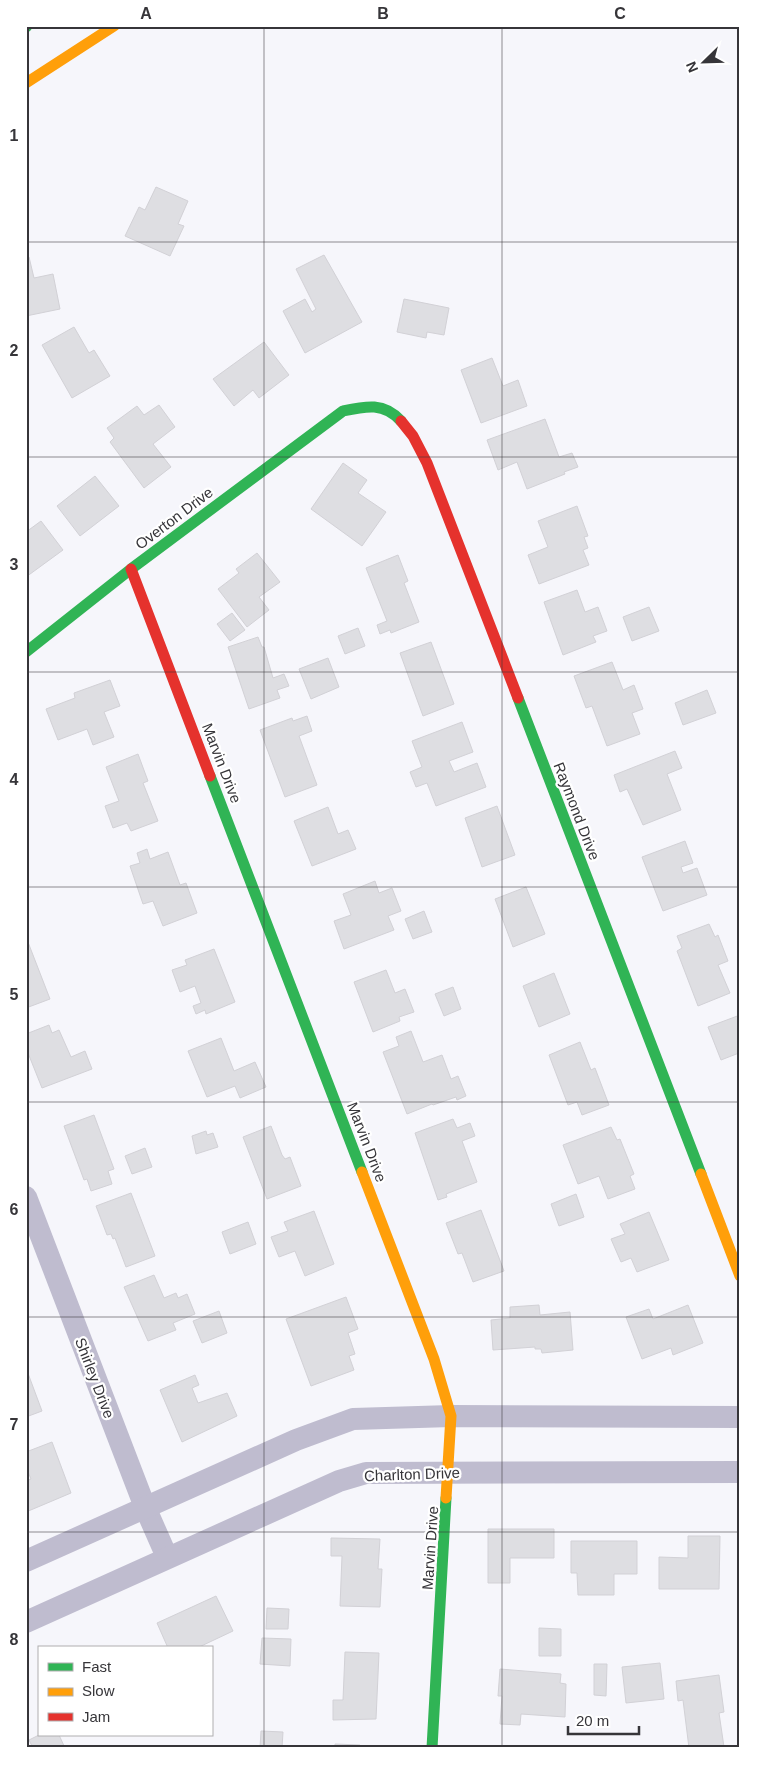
<svg xmlns="http://www.w3.org/2000/svg" width="766" height="1774" font-family="Helvetica,sans-serif">
	<style>
		.building { fill: #dedee2; stroke: #d2d1d6 }
		.lines { fill: none; stroke-linecap: round; stroke-linejoin: round }
		.street { stroke: #bfbccf; stroke-width: 22 }
		.fast { stroke: #30b455; stroke-width: 11 }
		.slow { stroke: #ff9f0a; stroke-width: 11 }
		.jam { stroke: #e5322d; stroke-width: 11 }
		.grid { fill: none; stroke: #363539; stroke-width: 1; stroke-opacity: 0.55 }
		.labels { text-anchor: middle; dominant-baseline: central; stroke-width: 4.5; stroke-linejoin: round; paint-order: stroke }
		.street-label { font-size: 15px; fill: #363539; stroke: #fff }
		.neatline { fill: none; stroke: #363539; stroke-width: 2 }
		.grid-label { font-size: 16px; text-anchor: middle; font-weight: bold; fill: #363539 }
	</style>
	<rect width="100%" height="100%" fill="#f6f6fb"/>
	<g class="building">
		<polygon points="156,187 188,201 178,224 184,226 170,256 125,236 139,207 145,210"/>
		<polygon points="324,255 362,322 305,353 283,311 305,299 312,312 316,309 296,269"/>
		<polygon points="29,257 34,278 53,274 60,309 26,316 26,258"/>
		<polygon points="404,299 449,308 444,335 427,332 426,338 397,332"/>
		<polygon points="74,327 89,353 94,350 110,376 72,398 42,345"/>
		<polygon points="264,342 289,375 259,398 253,390 234,406 213,379"/>
		<polygon points="492,358 503,386 518,380 527,406 481,423 461,370"/>
		<polygon points="159,405 175,427 153,444 171,467 144,488 110,442 114,438 107,428 137,406 144,415"/>
		<polygon points="545,419 559,457 572,453 578,467 564,472 565,474 527,489 517,462 498,470 487,440"/>
		<polygon points="343,463 367,480 358,493 386,512 362,546 311,509"/>
		<polygon points="95,476 119,506 80,536 57,506"/>
		<polygon points="577,506 588,536 584,537 588,548 583,550 589,565 539,584 528,555 548,547 538,521"/>
		<polygon points="41,521 63,550 26,577 26,532"/>
		<polygon points="257,553 280,582 259,597 269,610 247,627 218,589 239,573 236,569"/>
		<polygon points="398,555 408,581 404,583 419,622 391,633 390,630 380,634 377,625 387,621 366,568"/>
		<polygon points="577,590 585,612 598,607 607,631 593,636 596,642 563,655 544,602"/>
		<polygon points="649,607 659,631 632,641 623,617"/>
		<polygon points="232,613 245,630 230,641 217,624"/>
		<polygon points="358,628 365,646 345,654 338,636"/>
		<polygon points="258,637 262,647 264,647 273,678 284,674 289,686 277,690 280,698 249,709 228,647"/>
		<polygon points="431,642 454,704 423,716 400,653"/>
		<polygon points="328,658 339,687 311,699 299,669"/>
		<polygon points="612,662 623,690 634,685 643,709 632,713 640,734 607,746 592,706 586,708 574,676"/>
		<polygon points="110,680 120,706 104,712 114,737 93,745 87,729 58,740 46,709 75,698 74,693"/>
		<polygon points="707,690 716,713 683,725 675,703"/>
		<polygon points="307,716 312,731 299,736 317,785 285,797 260,730 292,718 293,721"/>
		<polygon points="462,722 473,752 449,761 454,772 477,763 486,787 436,806 427,783 416,787 410,772 422,767 412,741"/>
		<polygon points="675,751 682,768 667,774 681,810 643,825 627,789 620,792 614,775"/>
		<polygon points="138,754 148,781 143,783 158,821 131,831 127,823 113,828 105,806 119,801 106,767"/>
		<polygon points="497,806 515,855 482,867 465,818"/>
		<polygon points="328,807 338,834 348,830 356,849 312,866 294,821"/>
		<polygon points="685,841 693,863 681,867 683,873 697,868 707,895 663,911 642,857"/>
		<polygon points="147,849 150,859 168,852 180,885 186,883 197,913 163,926 153,901 143,904 130,866 140,863 137,853"/>
		<polygon points="375,881 379,893 392,888 401,911 388,916 394,930 344,949 334,921 351,915 343,894"/>
		<polygon points="526,887 545,934 513,947 495,899"/>
		<polygon points="424,911 432,932 413,939 405,919"/>
		<polygon points="709,924 715,937 718,935 728,961 718,965 730,993 698,1006 677,951 682,948 677,936"/>
		<polygon points="26,937 50,999 26,1008"/>
		<polygon points="214,949 235,1002 206,1014 205,1010 196,1014 193,1006 201,1003 195,986 180,992 172,970 187,965 185,960"/>
		<polygon points="386,970 395,993 405,989 414,1012 399,1017 400,1021 373,1032 354,982"/>
		<polygon points="554,973 570,1014 539,1027 523,986"/>
		<polygon points="453,987 461,1009 444,1016 435,994"/>
		<polygon points="740,1015 740,1055 739,1053 721,1060 708,1027"/>
		<polygon points="49,1025 52,1033 59,1030 71,1057 85,1051 92,1069 42,1088 26,1048 26,1034"/>
		<polygon points="411,1031 423,1062 442,1055 451,1079 458,1076 466,1096 457,1100 456,1097 433,1105 432,1104 407,1114 383,1052 399,1046 396,1037"/>
		<polygon points="221,1038 234,1071 255,1062 266,1087 240,1098 235,1086 207,1097 188,1051"/>
		<polygon points="580,1042 591,1070 595,1068 609,1105 582,1115 577,1102 568,1105 549,1055"/>
		<polygon points="94,1115 114,1169 108,1171 112,1184 91,1191 87,1179 84,1180 64,1126"/>
		<polygon points="453,1119 457,1128 470,1123 475,1136 462,1141 477,1182 446,1194 447,1197 438,1200 415,1133"/>
		<polygon points="271,1126 282,1155 285,1159 290,1157 301,1186 267,1199 243,1137"/>
		<polygon points="611,1127 617,1140 620,1139 634,1174 630,1176 635,1189 608,1199 599,1176 578,1184 563,1145"/>
		<polygon points="206,1131 207,1135 213,1133 218,1147 196,1154 192,1136"/>
		<polygon points="145,1148 152,1167 132,1174 125,1156"/>
		<polygon points="131,1193 155,1256 126,1267 115,1238 113,1239 111,1234 107,1235 96,1206"/>
		<polygon points="576,1194 584,1217 559,1226 551,1204"/>
		<polygon points="481,1210 504,1271 473,1282 462,1253 458,1254 446,1223"/>
		<polygon points="314,1211 334,1264 305,1276 295,1251 279,1257 271,1237 288,1231 284,1222"/>
		<polygon points="649,1212 669,1260 637,1272 631,1258 621,1262 611,1239 625,1234 620,1224"/>
		<polygon points="248,1222 256,1244 230,1254 222,1232"/>
		<polygon points="154,1275 164,1298 176,1293 178,1298 187,1294 195,1314 173,1323 176,1330 148,1341 124,1287"/>
		<polygon points="346,1297 358,1329 348,1333 355,1354 349,1356 354,1370 311,1386 286,1319"/>
		<polygon points="539,1305 540,1315 570,1312 573,1350 542,1353 541,1349 535,1349 535,1347 493,1350 491,1320 510,1318 510,1307"/>
		<polygon points="688,1305 703,1343 673,1355 671,1348 642,1359 626,1317 649,1309 653,1319"/>
		<polygon points="219,1311 227,1333 202,1343 193,1321"/>
		<polygon points="26,1368 42,1411 26,1417"/>
		<polygon points="195,1375 199,1385 192,1388 198,1403 227,1393 237,1416 182,1442 160,1390"/>
		<polygon points="52,1442 71,1493 26,1512 26,1481 31,1479 26,1467 26,1452"/>
		<polygon points="488,1529 554,1529 554,1558 510,1558 510,1583 488,1583"/>
		<polygon points="688,1536 720,1536 719,1589 659,1589 659,1557 688,1558"/>
		<polygon points="331,1538 380,1539 378,1569 382,1569 380,1607 340,1606 342,1556 331,1556"/>
		<polygon points="571,1541 637,1541 637,1574 614,1574 614,1595 578,1595 577,1573 571,1573"/>
		<polygon points="216,1596 233,1631 197,1648 168,1648 157,1623"/>
		<polygon points="267,1608 289,1609 288,1629 266,1629"/>
		<polygon points="539,1628 561,1629 561,1656 539,1656"/>
		<polygon points="262,1638 291,1639 290,1666 260,1664"/>
		<polygon points="345,1652 379,1653 376,1719 333,1720 333,1700 343,1700"/>
		<polygon points="660,1663 664,1699 626,1703 622,1667"/>
		<polygon points="594,1664 607,1664 606,1696 594,1695"/>
		<polygon points="500,1669 561,1674 560,1683 566,1684 565,1717 521,1714 520,1725 500,1724 502,1696 498,1696"/>
		<polygon points="719,1675 724,1712 719,1713 724,1747 689,1748 683,1700 678,1701 676,1681"/>
		<polygon points="261,1731 283,1732 282,1748 260,1748"/>
		<polygon points="39,1735 59,1735 65,1748 33,1748 29,1740"/>
		<polygon points="335,1744 360,1745 359,1748 335,1748"/>
	</g>
	<g class="lines">
		<g class="street">
			<polyline points="26,1197 145,1507 167,1557"/>
			<polyline points="26,1561 296,1440 353,1419 451,1416 740,1417"/>
			<polyline points="26,1622 339,1481 366,1473 740,1472"/>
		</g>
		<g class="fast">
			<polyline points="26,27 27,26"/>
			<path d="M26 652 131 569 343 411C366 406 384 402 401 421"/>
			<polyline points="518,698 701,1174"/>
			<polyline points="210,776 362,1172"/>
			<polyline points="432,1748 446,1498"/>
		</g>
		<g class="slow">
			<polyline points="26,83 114,26"/>
			<polyline points="362,1172 434,1359 451,1416 446,1498"/>
			<polyline points="701,1174 740,1276"/>
		</g>
		<g class="jam">
			<polyline points="401,421 413,436 427,463 518,698"/>
			<polyline points="131,569 210,776"/>
		</g>
	</g>
	<path class="grid" d="M264 26V1748M502 26V1748M26 242H740M26 457H740M26 672H740M26 887H740M26 1102H740M26 1317H740M26 1532H740"/>
	<g class="labels">
		<g class="street-label">
			<text transform="translate(174 518) rotate(-37)">Overton Drive</text>
			<text transform="translate(222 763) rotate(69)">Marvin Drive</text>
			<text transform="translate(577 811) rotate(69)">Raymond Drive</text>
			<text transform="translate(367 1142) rotate(69)">Marvin Drive</text>
			<text transform="translate(95 1378) rotate(69)">Shirley Drive</text>
			<text transform="translate(412 1474) rotate(-2)">Charlton Drive</text>
			<text transform="translate(430 1548) rotate(-86)">Marvin Drive</text>
		</g>
	</g>
	<rect width="766" height="1774" fill="none" stroke="#ffffff" stroke-width="55"/>
	<rect x="38" y="1646" width="175" height="90" fill="#ffffff" stroke="#afaeb0"/>
	<rect x="48" y="1663" width="25" height="8" fill="#30b455" stroke="#afaeb0"/>
	<text x="82" y="1672" font-size="15" fill="#363539">Fast</text>
	<rect x="48" y="1688" width="25" height="8" fill="#ff9f0a" stroke="#afaeb0"/>
	<text x="82" y="1696" font-size="15" fill="#363539">Slow</text>
	<rect x="48" y="1713" width="25" height="8" fill="#e5322d" stroke="#afaeb0"/>
	<text x="82" y="1722" font-size="15" fill="#363539">Jam</text>
	<g transform="translate(704 62) rotate(247)" stroke="#ffffff" stroke-width="4" paint-order="stroke">
	<path d="M0-4L9 19L0 12L-9 19Z" fill="#363539"/>
	<text y="-8" font-size="14" font-weight="bold" text-anchor="middle" fill="#363539">N</text>
	</g>
	<path d="M568 1726v8h71v-8" fill="none" stroke="#363539" stroke-width="2.5"/>
	<text x="576" y="1726" font-size="15" fill="#363539" stroke="#ffffff" stroke-width="4" paint-order="stroke">20 m</text>
	<rect x="28" y="28" width="710" height="1718" class="neatline"/>
	<g class="grid-label">
		<text x="146" y="19">A</text>
		<text x="383" y="19">B</text>
		<text x="620" y="19">C</text>
		<text x="14" y="141">1</text>
		<text x="14" y="356">2</text>
		<text x="14" y="570">3</text>
		<text x="14" y="785">4</text>
		<text x="14" y="1000">5</text>
		<text x="14" y="1215">6</text>
		<text x="14" y="1430">7</text>
		<text x="14" y="1645">8</text>
	</g>
</svg>
